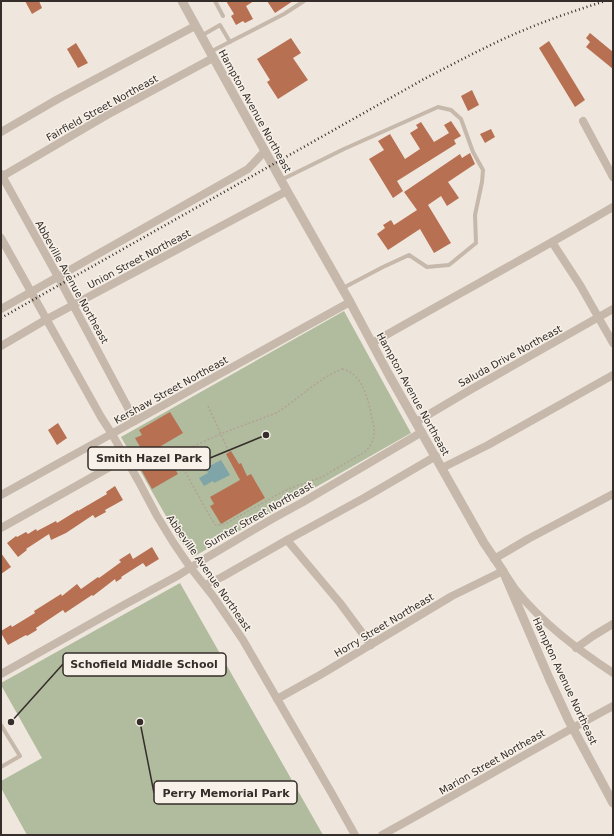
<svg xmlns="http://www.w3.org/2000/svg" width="614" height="836" font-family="'DejaVu Sans',sans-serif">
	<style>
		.green { fill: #b1bc9e }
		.water { fill: #7fa5a9 }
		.building { fill: #b87052 }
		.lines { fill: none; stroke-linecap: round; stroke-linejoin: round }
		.path { stroke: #b1a394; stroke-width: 1.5; stroke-dasharray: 2 2; stroke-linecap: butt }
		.service { stroke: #c6b8aa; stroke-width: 4 }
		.minor { stroke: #c6b8aa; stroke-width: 8 }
		.tertiary { stroke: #c6b8aa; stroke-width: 9 }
		.rail { stroke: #342d29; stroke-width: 2.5; stroke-dasharray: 1 3; stroke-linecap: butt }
		.labels { text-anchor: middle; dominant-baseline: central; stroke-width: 3; stroke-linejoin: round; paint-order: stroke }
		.street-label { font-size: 10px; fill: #342d29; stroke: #f7f1e9 }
		.leader { fill: none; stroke: #342d29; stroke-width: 1.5 }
		.callout-dot { fill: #342d29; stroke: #f7f1e9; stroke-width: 1.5 }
		.callout { fill: #f7f1e9; stroke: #342d29; stroke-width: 1.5 }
		.callout-label { font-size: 11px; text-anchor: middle; font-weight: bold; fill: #342d29 }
	</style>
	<rect width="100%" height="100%" fill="#efe7dd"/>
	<g class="green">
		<polygon points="344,311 411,433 193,557 179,539 121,437"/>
		<polygon points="180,583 323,835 27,835 1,788 1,781 42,758 1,685 1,683"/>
	</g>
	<polygon class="water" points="221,460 230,475 214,483 213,481 204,486 199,478 208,473 206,468"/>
	<g class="building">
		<polygon points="25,1 39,1 42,8 32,14"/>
		<polygon points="226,1 254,1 246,6 253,19 245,23 243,21 236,25 231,16 234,14"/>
		<polygon points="267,1 293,1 275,13"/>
		<polygon points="590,33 613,52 613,69 586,47 590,42 586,38"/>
		<polygon points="291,38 301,53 293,58 308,80 278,99 267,82 270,80 257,59"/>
		<polygon points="549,41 585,100 575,107 539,48"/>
		<polygon points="76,43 88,63 78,68 67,49"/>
		<polygon points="472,90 479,105 468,111 461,96"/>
		<polygon points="451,121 461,136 454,140 456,144 397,181 403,191 393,198 369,159 384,150 378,141 390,134 405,159 420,149 410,133 418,128 416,125 421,122 434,142 449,133 444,125"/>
		<polygon points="491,129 495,137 485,143 480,134"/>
		<polygon points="470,153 475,164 448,182 459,198 447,206 441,196 428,205 451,243 434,253 420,229 388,250 377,234 385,228 383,225 391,220 394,225 417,210 404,192 460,154 462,158"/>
		<polygon points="170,412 183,433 161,446 178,474 152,489 138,464 147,459 135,438 142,435 139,430"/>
		<polygon points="58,423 67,438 57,445 48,430"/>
		<polygon points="231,451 239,464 241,463 247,476 251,474 265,498 221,524 210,506 214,504 210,497 240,480 226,454"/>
		<polygon points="115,486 123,500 105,510 106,512 95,518 93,515 66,533 51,540 49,534 26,549 27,550 18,557 7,543 16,536 17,537 26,532 28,534 36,529 37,531 56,521 57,523 78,510 78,511 107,494 106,492"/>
		<polygon points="152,547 159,559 146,567 143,563 121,577 122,578 116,582 115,579 93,596 92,595 65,613 63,610 36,628 37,630 27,636 26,635 8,645 1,633 1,631 11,625 12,627 35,613 34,611 61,594 62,596 77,584 81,589 98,577 99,578 121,562 119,560 130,553 133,559"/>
		<polygon points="1,553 11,567 1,574"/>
	</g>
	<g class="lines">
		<g class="path">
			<path d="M342 369C362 373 367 397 371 413 372 420 375 427 374 435 373 442 370 448 363 453L322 477 296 486 284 491 225 524 221 525H216L212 520 183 468C182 462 182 458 186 453 191 446 199 444 207 440 229 430 253 422 276 413 299 399 317 379 342 369Z"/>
			<polyline points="208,406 229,452"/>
		</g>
		<g class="service">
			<polyline points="215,1 223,16"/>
			<polyline points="201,36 220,25 230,42"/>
			<polyline points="210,52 284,14 304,1"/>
			<polyline points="281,180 344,149 438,107 451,110 461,119 473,152 483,170 482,182 475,215 476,243 449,265 427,267 409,255 383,267 343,288"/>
			<polyline points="1,725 20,756 1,767"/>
		</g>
		<g class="minor">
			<polyline points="583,121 613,177"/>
			<polyline points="1,132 58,99 195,26"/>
			<polyline points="1,174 62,284 135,421"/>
			<polyline points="1,177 107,115 213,58"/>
			<polyline points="1,238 101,417 112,434 139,482 157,516 173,542 190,567 213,596 243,640 331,792 355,835"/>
			<polyline points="552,242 580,285 613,343"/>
			<polyline points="1,309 248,169 265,151"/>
			<path d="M372 343C452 297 533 254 613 207"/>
			<polyline points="1,346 47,319 287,191"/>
			<polyline points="416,422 470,390 613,309"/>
			<polyline points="442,468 488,445 613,375"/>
			<polyline points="1,495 350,302"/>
			<polyline points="1,528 126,458"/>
			<polyline points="287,540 340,603 371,645"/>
			<polyline points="494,559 528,539 613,494"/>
			<polyline points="205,585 222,577 287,540 364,498 436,456"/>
			<polyline points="576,648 593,636 613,624"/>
			<polyline points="1,674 122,606 179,575 201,561 272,519 303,502 422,432"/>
			<path d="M277 699 320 675 452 596 503 571C507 577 511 583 515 589 542 623 577 649 613 673"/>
			<path d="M382 835C459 793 535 748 613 706"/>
		</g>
		<polyline class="tertiary" points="182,1 287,191 350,302 389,375 484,543 503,571 549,678 568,719 613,803"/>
		<path class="rail" d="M1 318 424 79C457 62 490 44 524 30 550 19 577 10 605 1"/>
	</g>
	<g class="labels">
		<g class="street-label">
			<text transform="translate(102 108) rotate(-29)">Fairfield Street Northeast</text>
			<text transform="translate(255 111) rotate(61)">Hampton Avenue Northeast</text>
			<text transform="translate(139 259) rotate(-28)">Union Street Northeast</text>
			<text transform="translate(72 282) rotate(61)">Abbeville Avenue Northeast</text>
			<text transform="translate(510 356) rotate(-29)">Saluda Drive Northeast</text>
			<text transform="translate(171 390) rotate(-29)">Kershaw Street Northeast</text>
			<text transform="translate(413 394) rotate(61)">Hampton Avenue Northeast</text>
			<text transform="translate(259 515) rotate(-30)">Sumter Street Northeast</text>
			<text transform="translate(209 573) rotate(55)">Abbeville Avenue Northeast</text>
			<text transform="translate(384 625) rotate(-31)">Horry Street Northeast</text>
			<text transform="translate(565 681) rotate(65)">Hampton Avenue Northeast</text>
			<text transform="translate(492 762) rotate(-30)">Marion Street Northeast</text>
		</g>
	</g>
	<path class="leader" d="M266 435L210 458M11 722L63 664M140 722L154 793"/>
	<g class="callout-dot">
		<circle cx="266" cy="435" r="4"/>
		<circle cx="11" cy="722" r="4"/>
		<circle cx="140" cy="722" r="4"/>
	</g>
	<g class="callout">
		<rect x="88" y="447" width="122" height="23" rx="4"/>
		<rect x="63" y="653" width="163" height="23" rx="4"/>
		<rect x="154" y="781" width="143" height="23" rx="4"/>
	</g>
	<g class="callout-label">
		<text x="149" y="462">Smith Hazel Park</text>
		<text x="144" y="668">Schofield Middle School</text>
		<text x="226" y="797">Perry Memorial Park</text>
	</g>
	<rect width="614" height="836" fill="none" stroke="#342d29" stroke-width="4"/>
</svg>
